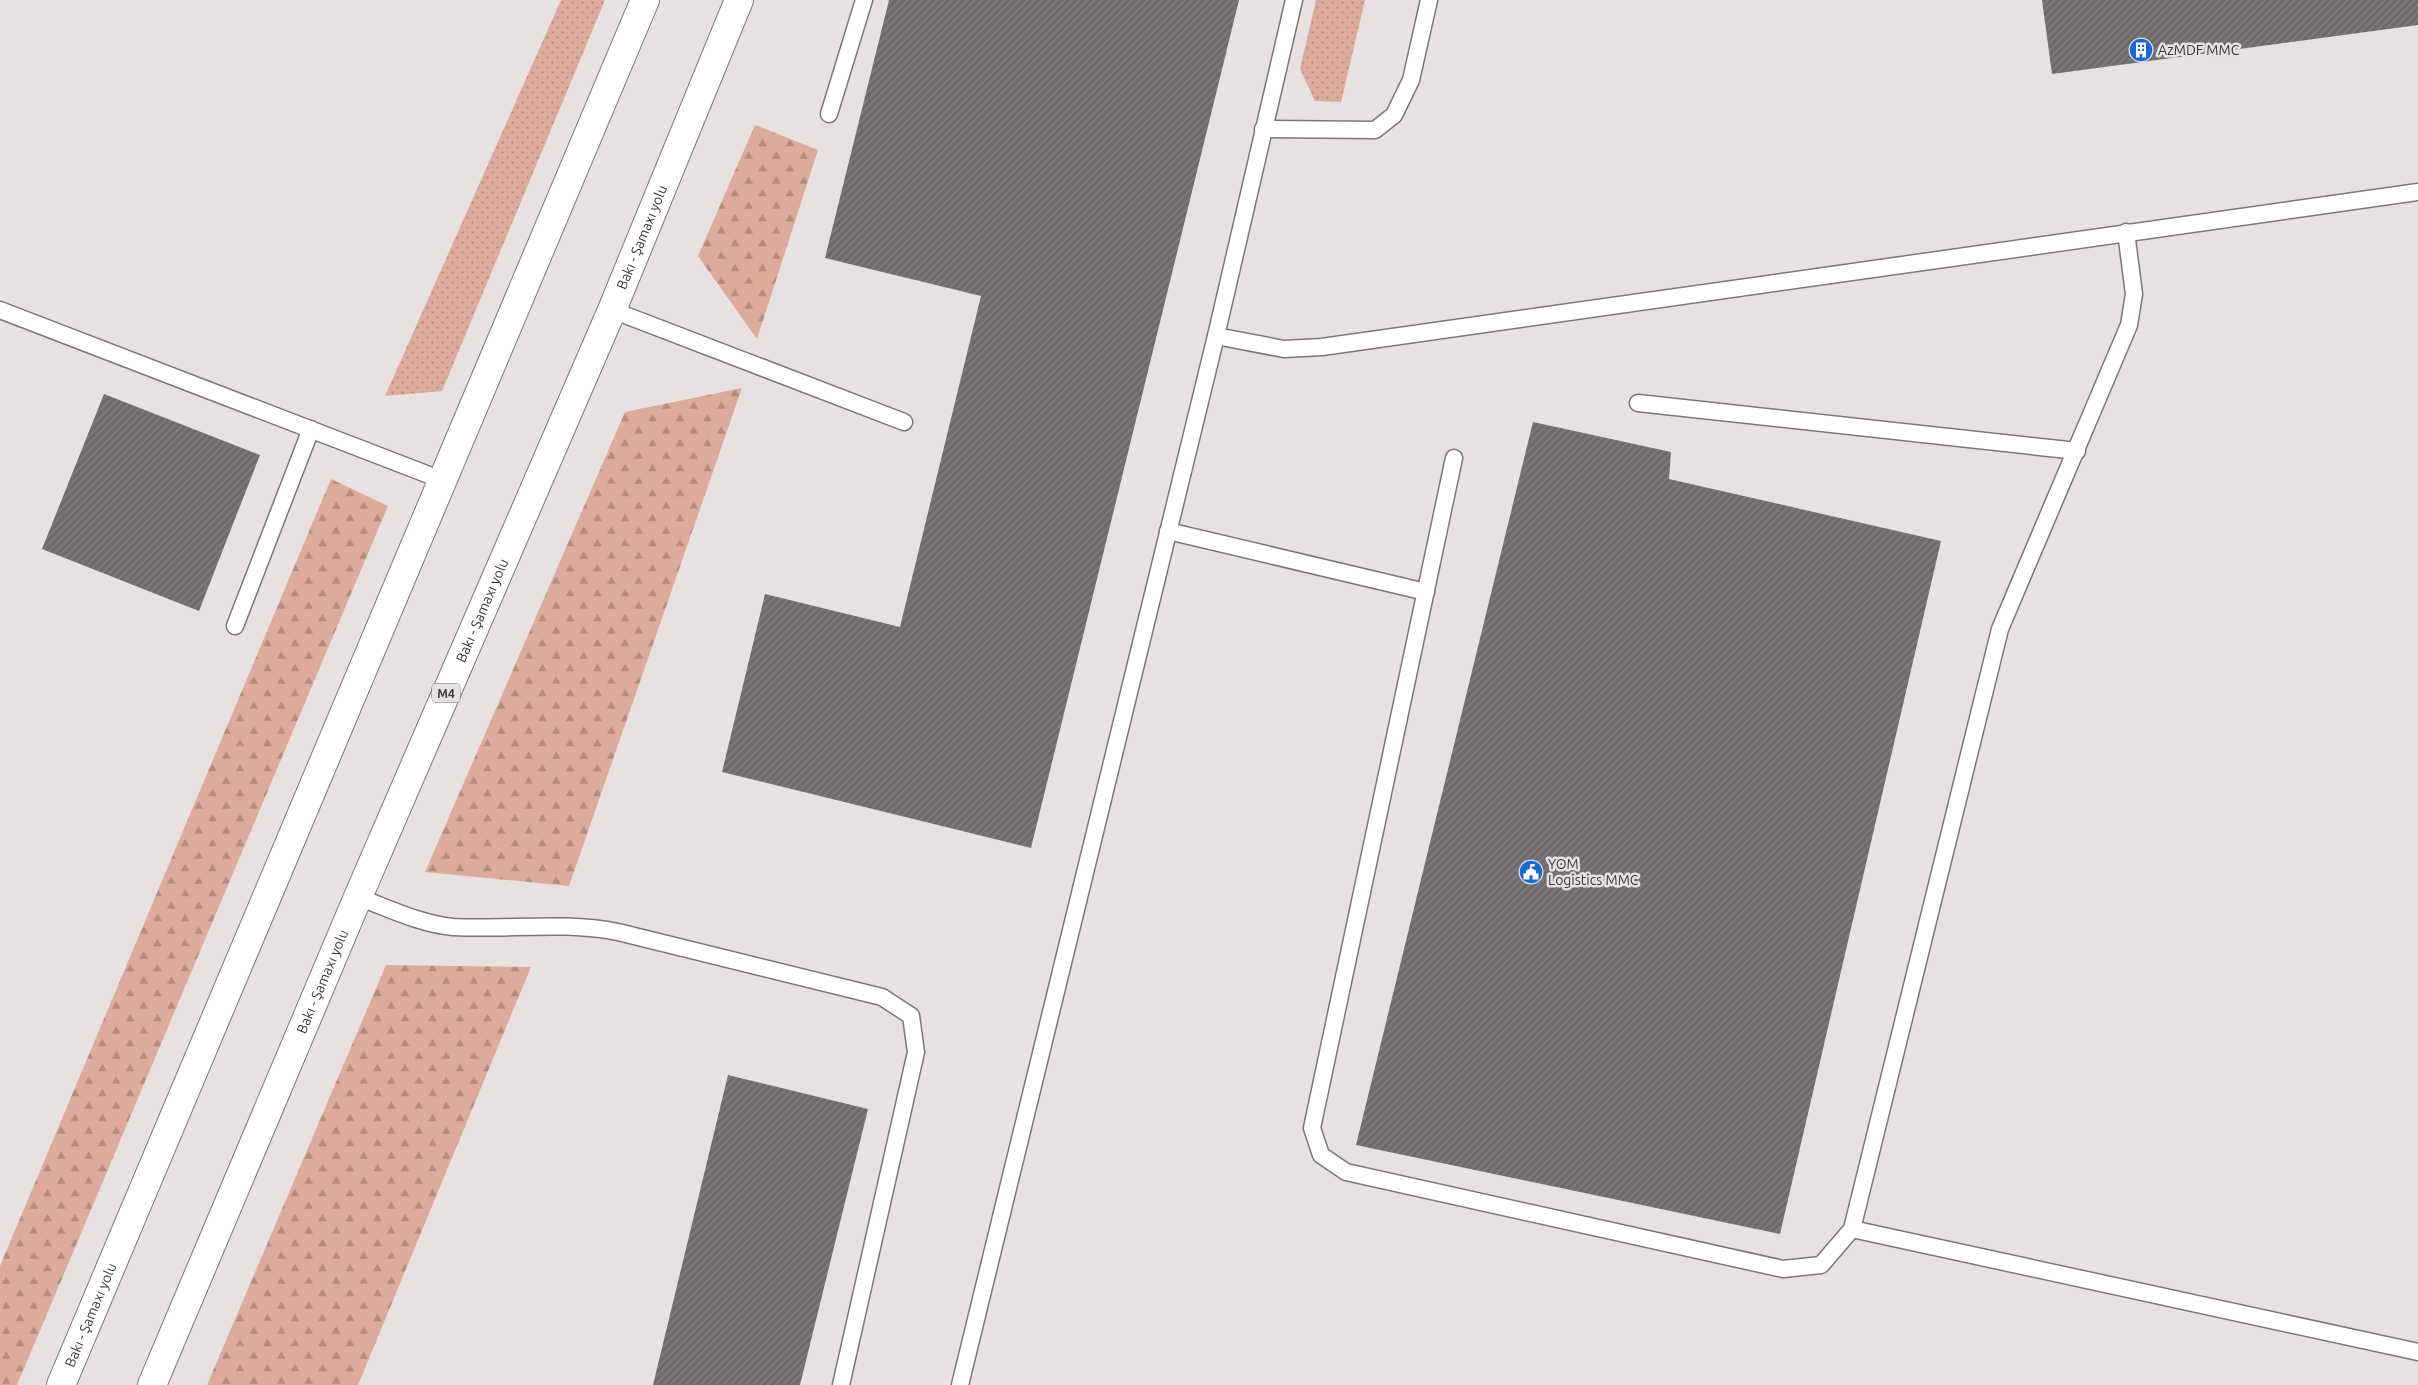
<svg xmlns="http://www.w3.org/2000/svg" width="2418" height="1385" font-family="Ubuntu,sans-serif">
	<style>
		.grass { fill: url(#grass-dots) }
		.forest { fill: url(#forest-firs) }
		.building { fill: url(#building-hatch) }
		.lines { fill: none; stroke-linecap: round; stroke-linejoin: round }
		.service-casing { stroke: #7c7778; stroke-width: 19 }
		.trunk-casing { stroke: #7c7778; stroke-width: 30 }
		.service { stroke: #fff; stroke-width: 16 }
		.trunk { stroke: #fff; stroke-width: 28 }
		.labels { text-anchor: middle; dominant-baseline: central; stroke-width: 5; stroke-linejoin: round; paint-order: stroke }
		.shield { fill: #e7e1e2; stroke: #6e6b6c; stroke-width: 1 }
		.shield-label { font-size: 12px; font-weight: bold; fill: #3a3839 }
		.poi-label { font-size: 14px; fill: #3a3839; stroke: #e7e1e2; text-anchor: start }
		.street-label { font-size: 14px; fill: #3a3839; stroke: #e7e1e2 }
	</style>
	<defs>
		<pattern id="grass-dots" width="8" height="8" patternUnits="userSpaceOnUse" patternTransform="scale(1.25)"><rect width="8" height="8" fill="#dcab9b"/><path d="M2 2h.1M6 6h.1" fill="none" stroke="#b38c7f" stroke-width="1.8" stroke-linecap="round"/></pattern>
		<pattern id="forest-firs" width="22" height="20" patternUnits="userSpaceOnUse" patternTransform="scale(1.25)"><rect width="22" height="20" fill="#dcab9b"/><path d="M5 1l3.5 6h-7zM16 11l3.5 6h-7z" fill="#b38c7f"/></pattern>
		<pattern id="building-hatch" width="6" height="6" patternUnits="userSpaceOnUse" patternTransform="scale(1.25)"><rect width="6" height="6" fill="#6f6b6d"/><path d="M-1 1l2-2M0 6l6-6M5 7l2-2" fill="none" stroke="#848183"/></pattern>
	</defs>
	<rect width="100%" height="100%" fill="#e7e1e2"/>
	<g class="grass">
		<polygon points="561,0 605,0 442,391 385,396"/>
		<polygon points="1316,0 1365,0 1341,102 1315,101 1300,69"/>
	</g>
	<g class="forest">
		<polygon points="755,125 818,150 757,339 698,256"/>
		<polygon points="742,388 569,886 425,872 625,412"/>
		<polygon points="331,479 388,506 17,1385 0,1385 0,1266"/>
		<polygon points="386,965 531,967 358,1385 207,1385"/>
	</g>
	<g class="building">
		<polygon points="889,0 1239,0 1031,848 722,772 765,594 900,627 981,296 825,258"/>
		<polygon points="2042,0 2418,0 2418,25 2052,74"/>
		<polygon points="104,394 260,455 199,611 42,549"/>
		<polygon points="1533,422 1671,452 1669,479 1941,541 1780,1234 1356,1145"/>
		<polygon points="728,1075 868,1109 800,1385 653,1385"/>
	</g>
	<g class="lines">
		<g class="service-casing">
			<g id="service">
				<polyline points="829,114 864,0"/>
				<polyline points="1263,129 1375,130 1394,115 1411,80 1429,0"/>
				<polyline points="0,310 442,480"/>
				<polyline points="612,310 904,422"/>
				<polyline points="1216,336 1284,349 1322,347 2418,192"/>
				<polyline points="1638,403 2077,451"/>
				<polyline points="1454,458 1312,1128 1321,1155 1346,1172 1783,1269 1821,1265 1852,1229 2000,629 2129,325 2134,294 2126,232"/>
				<polyline points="1168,531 1426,592"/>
				<polyline points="235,626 311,429"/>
				<path d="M358 897C388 908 420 924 453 927 508 930 563 921 618 932L882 997 911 1016 916 1052 841 1385"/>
				<polyline points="1852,1229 2418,1352"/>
				<polyline points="960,1385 1216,336 1294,0"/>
			</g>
		</g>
		<g class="trunk-casing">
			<g id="trunk">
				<path id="s1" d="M61 1385 645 0"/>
				<path id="s2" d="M152 1385 358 897 612 310 739 0"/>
			</g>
		</g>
		<use href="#service" class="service"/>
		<use href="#trunk" class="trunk"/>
	</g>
	<defs>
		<g id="building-disc" transform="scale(1.25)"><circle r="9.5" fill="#1969d3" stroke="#e7e1e2"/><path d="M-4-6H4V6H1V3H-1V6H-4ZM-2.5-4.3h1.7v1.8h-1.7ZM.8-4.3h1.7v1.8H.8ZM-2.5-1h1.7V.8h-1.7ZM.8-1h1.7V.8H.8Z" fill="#fff"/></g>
		<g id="civic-disc" transform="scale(1.25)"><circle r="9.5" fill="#1969d3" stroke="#e7e1e2"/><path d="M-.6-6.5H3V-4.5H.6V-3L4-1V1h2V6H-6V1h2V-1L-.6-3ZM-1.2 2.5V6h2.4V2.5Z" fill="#fff"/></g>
	</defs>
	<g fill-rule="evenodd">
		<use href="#building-disc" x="2141" y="50"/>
		<use href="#civic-disc" x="1531" y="872"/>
	</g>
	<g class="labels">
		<rect class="shield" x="432" y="683.5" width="28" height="19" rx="4"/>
		<g class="shield-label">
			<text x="446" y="693">M4</text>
		</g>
		<g class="poi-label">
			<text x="2158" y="50">AzMDF MMC</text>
			<text x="1548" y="864">YOM<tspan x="1548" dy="16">Logistics MMC</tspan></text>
		</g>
		<g class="street-label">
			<text stroke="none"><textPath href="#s2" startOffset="1248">Bakı - Şamaxı yolu</textPath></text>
			<text stroke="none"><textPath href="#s2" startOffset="842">Bakı - Şamaxı yolu</textPath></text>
			<text stroke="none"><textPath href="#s2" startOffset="438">Bakı - Şamaxı yolu</textPath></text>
			<text stroke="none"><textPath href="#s1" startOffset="76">Bakı - Şamaxı yolu</textPath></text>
		</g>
	</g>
</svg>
